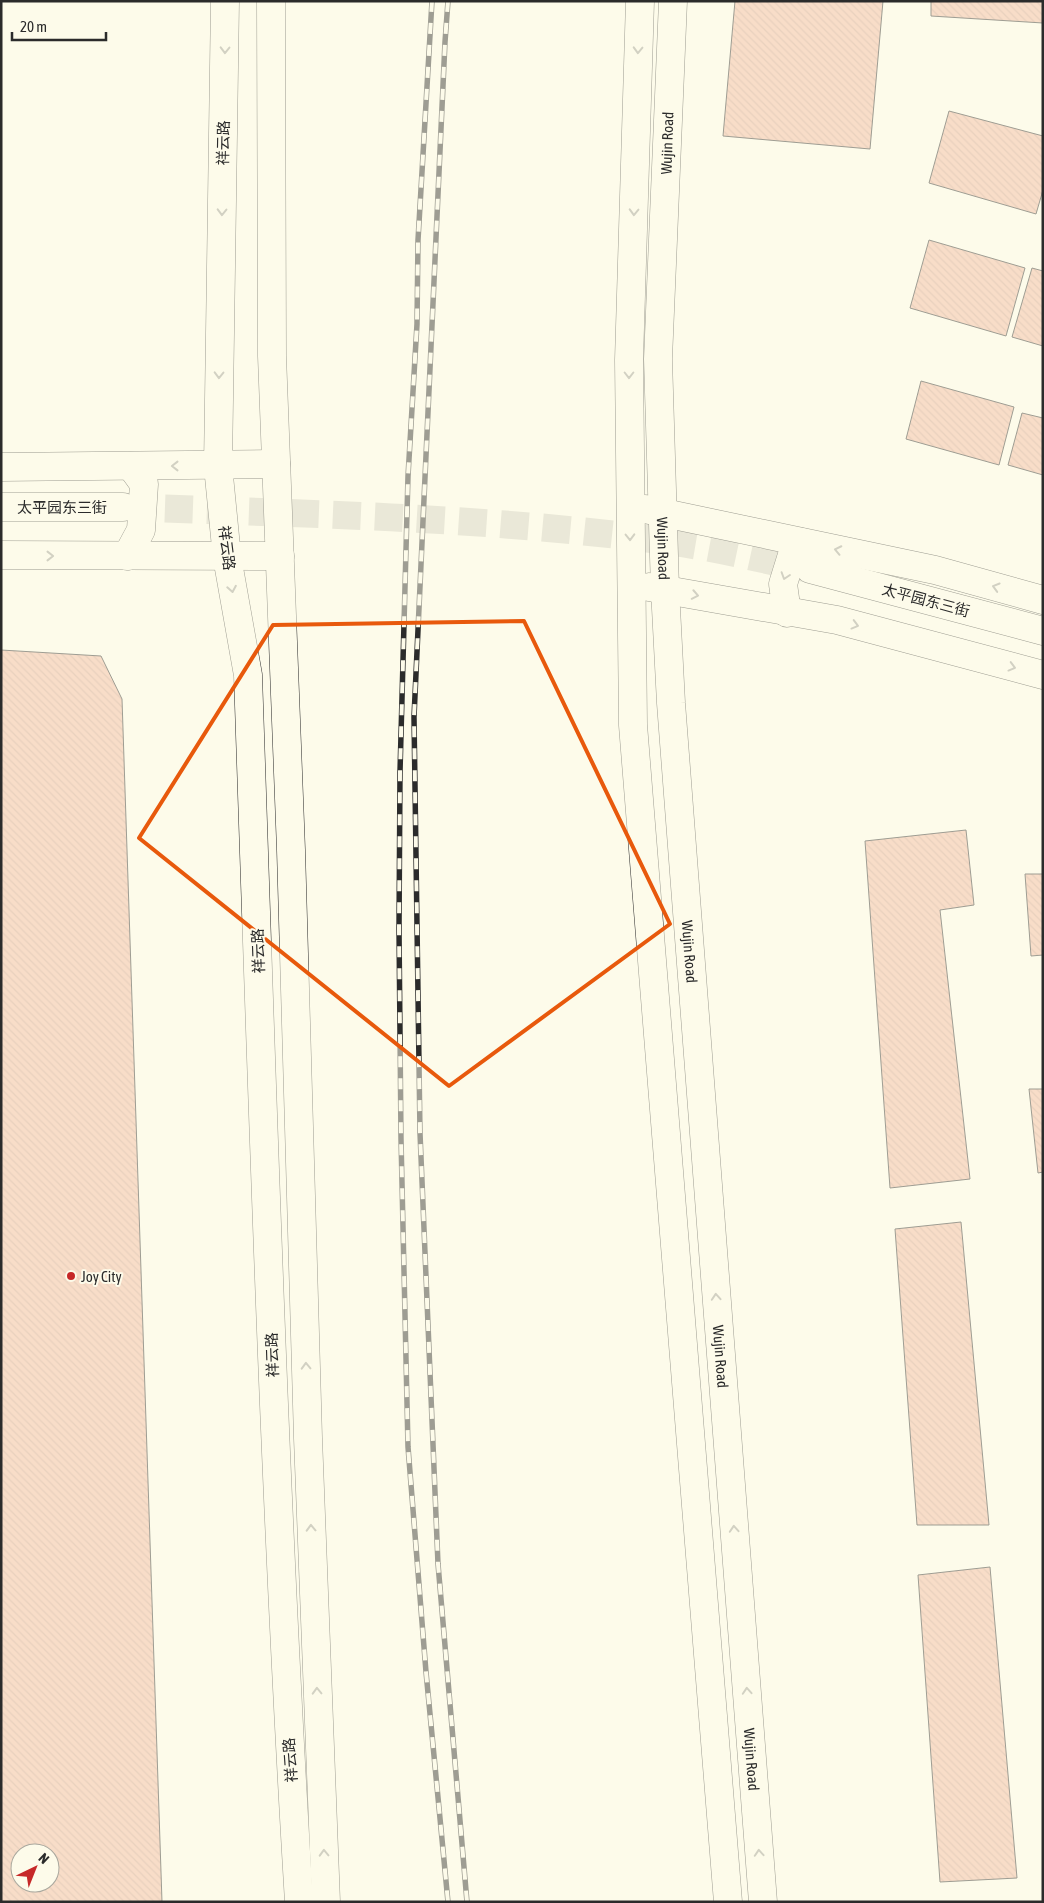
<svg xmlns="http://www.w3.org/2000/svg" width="1044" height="1903" font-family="'Asap Condensed','Noto Sans SC',sans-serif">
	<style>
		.building { fill: url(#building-back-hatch); stroke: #2b2b2b; fill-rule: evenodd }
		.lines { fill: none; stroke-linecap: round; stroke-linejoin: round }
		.major-tunnel { stroke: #d3d1c4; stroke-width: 28; stroke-dasharray: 28 14; stroke-linecap: butt }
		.minor-casing { stroke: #2b2b2b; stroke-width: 29 }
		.major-casing { stroke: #2b2b2b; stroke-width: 29 }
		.minor { stroke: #fdfbea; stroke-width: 28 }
		.major { stroke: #fdfbea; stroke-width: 28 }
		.rail-casing { stroke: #2b2b2b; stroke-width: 5.5 }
		.rail { stroke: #fdfbea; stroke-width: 4; stroke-dasharray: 11; stroke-linecap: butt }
		.oneway { stroke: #9e9d94 }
		.marked { fill: none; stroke: #e8590c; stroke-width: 4; stroke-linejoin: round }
		.poi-dot { fill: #c62828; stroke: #fdfbea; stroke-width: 2 }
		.labels { text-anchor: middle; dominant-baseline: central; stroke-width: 4; stroke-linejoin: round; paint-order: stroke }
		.street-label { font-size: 15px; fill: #2b2b2b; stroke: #fdfbea }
		.poi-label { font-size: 15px; fill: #2b2b2b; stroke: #fdfbea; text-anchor: start }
	</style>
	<defs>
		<pattern id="building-back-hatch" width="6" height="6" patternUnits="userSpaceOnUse" patternTransform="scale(1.25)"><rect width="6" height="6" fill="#f2b8a0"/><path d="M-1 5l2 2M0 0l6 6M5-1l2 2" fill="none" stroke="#d09e8a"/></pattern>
	</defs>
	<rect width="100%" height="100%" fill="#fdfbea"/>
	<g class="building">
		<polygon points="735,1 883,1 870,149 723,136"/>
		<polygon points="931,1 1043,1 1043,23 931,16"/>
		<polygon points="949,111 1043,136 1043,190 1036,214 929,183"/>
		<polygon points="929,240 1025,268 1006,336 910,308"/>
		<polygon points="1032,268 1043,271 1043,346 1012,337"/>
		<polygon points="921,381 1014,407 999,465 906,439"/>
		<polygon points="1022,413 1043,418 1043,475 1008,465"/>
		<path d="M1 650 101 656 122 699 162 1902H1ZM20 1853H50V1883H20Z"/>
		<polygon points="966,830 974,905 940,910 970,1179 890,1188 865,841"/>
		<polygon points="1025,874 1043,874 1043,955 1031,956"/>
		<polygon points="1029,1089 1043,1089 1043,1172 1038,1173"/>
		<polygon points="961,1222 989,1525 917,1525 895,1229"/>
		<polygon points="990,1567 1017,1878 940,1882 918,1575"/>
	</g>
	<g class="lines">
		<path class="major-tunnel" d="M123 507C306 514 491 517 673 542 719 548 764 560 810 569"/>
		<g class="minor-casing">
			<g id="minor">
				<path d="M225 1 218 466 227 557 248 675C262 1084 274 1493 299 1902"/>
				<polyline points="271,1 272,356 291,850 308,1438 326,1902"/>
				<polyline points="640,1 629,360 633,725 728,1902"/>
				<path id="s1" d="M673 1 658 359 665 589 671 703 763 1902"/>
				<polyline points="1,467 276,464"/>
				<polyline points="645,509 935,570 1043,600"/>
				<polyline points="1,555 280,556"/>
				<polyline points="127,556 141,530 144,484 131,466"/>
				<polyline points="649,587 837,620 1043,675"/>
				<polyline points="787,613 783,584 792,555 801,542"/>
			</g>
		</g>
		<g class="major-casing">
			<g id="major">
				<polyline points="1,507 123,507"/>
				<polyline points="810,569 1043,631"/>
			</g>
		</g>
		<use href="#minor" class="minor"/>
		<use href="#major" class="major"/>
		<g class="rail-casing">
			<g id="rail">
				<polyline points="432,1 418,240 417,324 408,476 400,772 399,929 401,1139 408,1447 426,1672 448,1902"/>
				<polyline points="448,1 445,42 414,717 420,1133 438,1564 467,1902"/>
			</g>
		</g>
		<use href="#rail" class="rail"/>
	</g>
	<defs><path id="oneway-chevron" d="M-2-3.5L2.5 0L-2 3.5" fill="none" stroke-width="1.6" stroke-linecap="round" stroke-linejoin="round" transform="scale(1.25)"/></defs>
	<g class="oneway">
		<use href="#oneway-chevron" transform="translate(225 50) rotate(91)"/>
		<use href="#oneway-chevron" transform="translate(638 50) rotate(92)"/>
		<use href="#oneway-chevron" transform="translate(222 212) rotate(91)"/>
		<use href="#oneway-chevron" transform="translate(634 212) rotate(92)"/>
		<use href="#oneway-chevron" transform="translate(219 375) rotate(91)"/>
		<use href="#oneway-chevron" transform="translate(629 375) rotate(90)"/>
		<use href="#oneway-chevron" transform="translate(175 466) rotate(180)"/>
		<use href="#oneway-chevron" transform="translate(630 537) rotate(89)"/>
		<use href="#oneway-chevron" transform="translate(838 550) rotate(-168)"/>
		<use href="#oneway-chevron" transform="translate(50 556)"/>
		<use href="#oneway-chevron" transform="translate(785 576) rotate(108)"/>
		<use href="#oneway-chevron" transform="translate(996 587) rotate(-164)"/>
		<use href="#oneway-chevron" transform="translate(232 589) rotate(80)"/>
		<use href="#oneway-chevron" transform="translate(695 595) rotate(11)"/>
		<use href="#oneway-chevron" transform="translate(855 625) rotate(15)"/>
		<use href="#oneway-chevron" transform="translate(1012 667) rotate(15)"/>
		<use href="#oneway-chevron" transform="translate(716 1297) rotate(-94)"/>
		<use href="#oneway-chevron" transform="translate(306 1366) rotate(-92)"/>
		<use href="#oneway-chevron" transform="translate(311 1528) rotate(-92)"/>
		<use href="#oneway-chevron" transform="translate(734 1529) rotate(-94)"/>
		<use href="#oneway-chevron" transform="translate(317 1691) rotate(-92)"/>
		<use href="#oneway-chevron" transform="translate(747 1691) rotate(-94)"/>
		<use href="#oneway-chevron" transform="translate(324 1853) rotate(-92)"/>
		<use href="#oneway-chevron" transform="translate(759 1853) rotate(-94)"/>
	</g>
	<path d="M0 0H1044V1903H0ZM524 621 670 924 449 1086 139 838 273 625Z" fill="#fdfbea" fill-opacity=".55" fill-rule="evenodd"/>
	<path class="marked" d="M524 621 670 924 449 1086 139 838 273 625Z"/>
	<circle class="poi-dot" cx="71" cy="1276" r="5"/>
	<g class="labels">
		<g class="street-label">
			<text transform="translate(223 143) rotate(-89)">祥云路</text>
			<text transform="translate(667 143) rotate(-88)">Wujin Road</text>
			<text x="62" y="507">太平园东三街</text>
			<text transform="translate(227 548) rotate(83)">祥云路</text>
			<text stroke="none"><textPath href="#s1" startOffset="548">Wujin Road</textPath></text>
			<text transform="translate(926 600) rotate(15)">太平园东三街</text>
			<text transform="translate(258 951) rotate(-92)">祥云路</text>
			<text stroke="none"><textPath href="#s1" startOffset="952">Wujin Road</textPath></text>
			<text transform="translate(272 1355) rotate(-92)">祥云路</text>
			<text stroke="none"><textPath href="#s1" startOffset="1358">Wujin Road</textPath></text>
			<text transform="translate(290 1760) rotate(-94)">祥云路</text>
			<text stroke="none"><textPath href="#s1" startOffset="1762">Wujin Road</textPath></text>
		</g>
		<g class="poi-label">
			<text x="81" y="1276">Joy City</text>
		</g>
	</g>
	<rect width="1044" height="1903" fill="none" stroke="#2b2b2b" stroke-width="5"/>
	<g transform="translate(35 1868) rotate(43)"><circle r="24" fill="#fdfbea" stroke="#a9a89e"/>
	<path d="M0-4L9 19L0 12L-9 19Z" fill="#c62828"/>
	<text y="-8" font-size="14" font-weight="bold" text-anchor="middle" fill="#2b2b2b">N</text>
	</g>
	<path d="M12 32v8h94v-8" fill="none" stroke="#2b2b2b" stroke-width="2.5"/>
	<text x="20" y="32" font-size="15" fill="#2b2b2b" stroke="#fdfbea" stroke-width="4" paint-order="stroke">20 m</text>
</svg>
